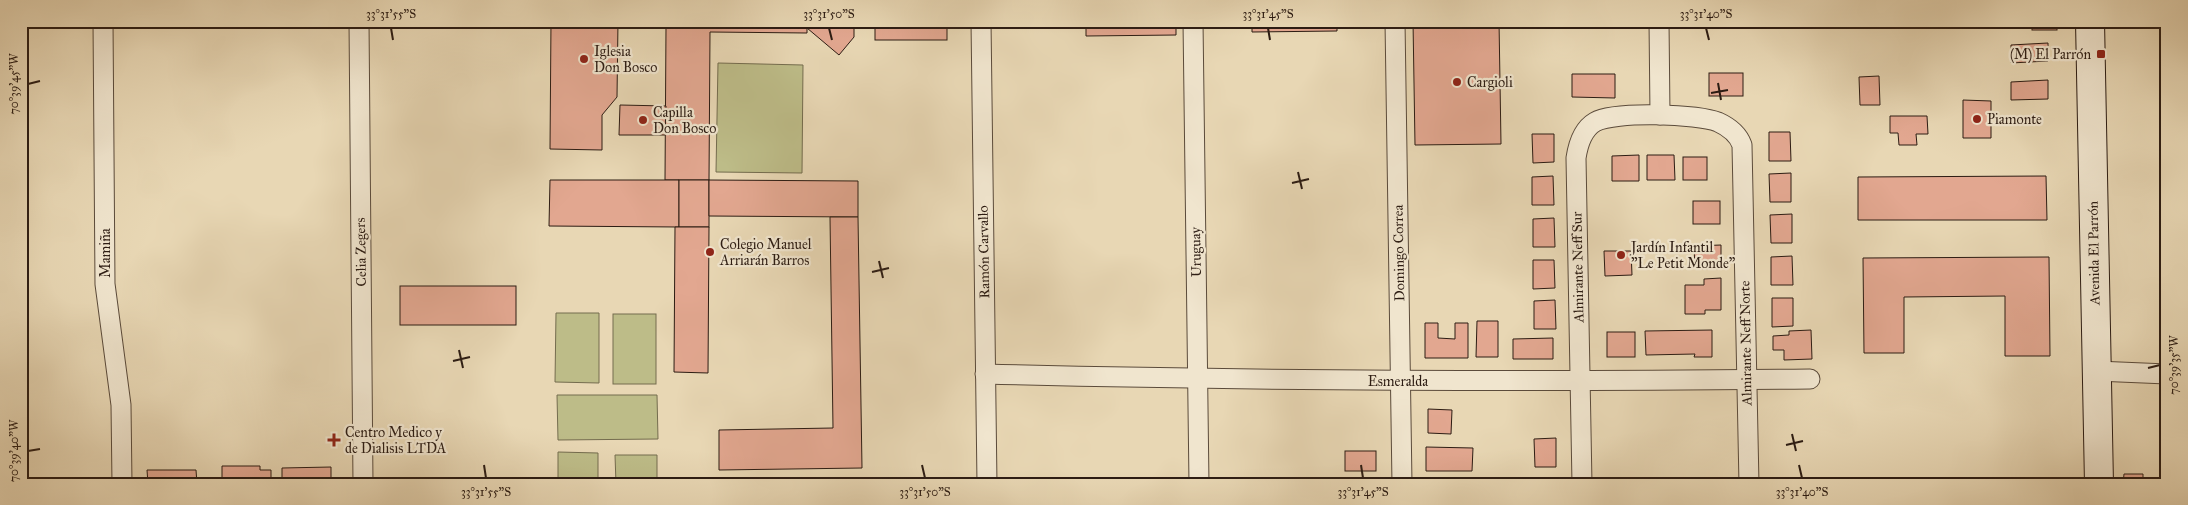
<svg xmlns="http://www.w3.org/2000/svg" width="2188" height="505" font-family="'IM FELL Great Primer',serif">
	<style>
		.green { fill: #bdbc88; stroke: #746c4e }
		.building { fill: #e2a790; stroke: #2c1c13 }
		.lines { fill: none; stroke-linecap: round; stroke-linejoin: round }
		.minor-casing { stroke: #5b4b3b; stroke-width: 21 }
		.secondary-casing { stroke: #2c1c13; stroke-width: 30 }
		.minor { stroke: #f0e5ce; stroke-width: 19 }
		.secondary { stroke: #f0e5ce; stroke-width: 28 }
		.ticks { fill: none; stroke: #2c1c13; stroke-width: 2 }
		.poi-dot { fill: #8f2418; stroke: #f0e5ce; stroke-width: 2 }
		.labels { text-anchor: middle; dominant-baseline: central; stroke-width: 4.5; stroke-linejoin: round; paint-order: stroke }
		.poi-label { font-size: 14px; fill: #2c1c13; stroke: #f0e5ce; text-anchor: start }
		.street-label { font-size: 14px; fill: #2c1c13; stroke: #f0e5ce }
		.neatline { fill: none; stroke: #2c1c13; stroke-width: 2 }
		.ticks-label { font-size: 12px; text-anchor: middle; fill: #2c1c13 }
	</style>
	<rect width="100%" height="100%" fill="#e8d7b4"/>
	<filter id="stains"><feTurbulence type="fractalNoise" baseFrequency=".004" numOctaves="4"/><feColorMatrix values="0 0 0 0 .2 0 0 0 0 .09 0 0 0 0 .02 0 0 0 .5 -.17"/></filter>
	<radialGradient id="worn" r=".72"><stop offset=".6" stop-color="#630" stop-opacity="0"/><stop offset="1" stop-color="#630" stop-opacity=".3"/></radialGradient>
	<g class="green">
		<polygon points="718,63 803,65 802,173 716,172"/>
		<polygon points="556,313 599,313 599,383 555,382"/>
		<rect x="613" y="314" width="43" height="70"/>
		<polygon points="557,395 657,395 658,439 558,440"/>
		<polygon points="558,452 598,453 598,484 558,484"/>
		<polygon points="615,455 657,455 657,484 616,484"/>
	</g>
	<g class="building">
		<rect x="510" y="21" width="27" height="3"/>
		<polygon points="551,21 618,21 617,97 602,115 602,150 550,149"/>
		<polygon points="631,21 807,21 807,33 710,32 709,180 665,180 666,27 631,26"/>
		<polygon points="807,21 854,21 854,37 839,55 807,28"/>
		<rect x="875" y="21" width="72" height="19"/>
		<polygon points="1086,21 1176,21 1176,35 1086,36"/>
		<polygon points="1252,21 1337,21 1337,31 1252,32"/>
		<polygon points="1413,21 1499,21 1501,144 1415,145"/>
		<rect x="2032" y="21" width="25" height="9"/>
		<polygon points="2048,43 2048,61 2011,63 2011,45"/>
		<rect x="1709" y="73" width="34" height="23"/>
		<polygon points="1572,74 1615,74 1615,98 1572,97"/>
		<polygon points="1879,76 1880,105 1860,105 1859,77"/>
		<polygon points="2048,80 2048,99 2011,100 2011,82"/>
		<polygon points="1963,100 1991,101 1991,138 1963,138"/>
		<polygon points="620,105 666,106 665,135 619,135"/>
		<polygon points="1890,116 1927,116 1928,134 1916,134 1917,145 1899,145 1898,133 1890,133"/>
		<polygon points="1769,132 1790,132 1791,161 1769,161"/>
		<polygon points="1532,134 1554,134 1554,162 1533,163"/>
		<polygon points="1639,155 1639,181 1612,181 1612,156"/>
		<polygon points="1647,155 1674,155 1675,180 1647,180"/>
		<rect x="1683" y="157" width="24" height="23"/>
		<polygon points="1791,173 1791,202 1770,202 1769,174"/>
		<polygon points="1553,176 1554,205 1532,205 1532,177"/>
		<polygon points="2046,176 2047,220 1858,220 1858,177"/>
		<polygon points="550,180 679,180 679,227 549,226"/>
		<rect x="679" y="180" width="30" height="47"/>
		<polygon points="709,180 858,181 858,217 709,216"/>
		<rect x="1693" y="201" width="27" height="23"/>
		<polygon points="1792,214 1792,243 1771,243 1770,215"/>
		<polygon points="830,217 858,217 862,468 719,470 719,430 833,428"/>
		<polygon points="1554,218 1555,247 1533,247 1533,219"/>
		<polygon points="675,227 709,227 708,373 674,372"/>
		<polygon points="1721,245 1721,269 1695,269 1694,246"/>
		<polygon points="1604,251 1631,251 1632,275 1605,276"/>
		<polygon points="1792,256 1793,285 1771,285 1771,257"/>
		<polygon points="2049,257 2050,356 2005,356 2005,296 1904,297 1904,353 1864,353 1863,258"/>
		<polygon points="1533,260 1554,260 1555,288 1533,289"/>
		<polygon points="1721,278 1721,310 1705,310 1705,314 1685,314 1685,285 1704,285 1704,279"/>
		<rect x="400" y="286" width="116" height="39"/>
		<polygon points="1772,298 1793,298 1793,326 1772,327"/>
		<polygon points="1555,300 1556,329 1534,329 1534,301"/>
		<polygon points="1477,321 1498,321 1498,357 1476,357"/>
		<polygon points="1425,323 1438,323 1438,338 1455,339 1455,323 1468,323 1468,358 1425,358"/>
		<polygon points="1712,330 1712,357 1694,357 1695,354 1646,355 1645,331"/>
		<polygon points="1811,330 1812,359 1784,360 1784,350 1773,350 1773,336 1789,335 1789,331"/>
		<rect x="1607" y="332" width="28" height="25"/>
		<polygon points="1553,338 1553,359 1513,359 1513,339"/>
		<polygon points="1428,409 1452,410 1451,434 1428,433"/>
		<polygon points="1556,438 1556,467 1535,467 1534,439"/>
		<polygon points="1426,447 1473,448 1472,471 1426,471"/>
		<rect x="1345" y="451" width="31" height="20"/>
		<polygon points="222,466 260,466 260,470 271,470 271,484 222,484"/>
		<polygon points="331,467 331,484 282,484 282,468"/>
		<polygon points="147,470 196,470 197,484 148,484"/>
		<polygon points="2124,474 2143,474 2143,484 2123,484"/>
		<polygon points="524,478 524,484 484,484 484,479"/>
		<rect x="1529" y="478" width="32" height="6"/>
		<rect x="1778" y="478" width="35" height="6"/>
		<polygon points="1339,479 1373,480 1373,484 1339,484"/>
		<rect x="1434" y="481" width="50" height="3"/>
	</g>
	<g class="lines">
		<g class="minor-casing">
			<g id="minor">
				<polyline points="103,21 105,284 121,405 122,484"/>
				<polyline points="359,21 363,484"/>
				<polyline points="981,21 987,484"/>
				<polyline points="1193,21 1199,484"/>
				<polyline points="1395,21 1402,484"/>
				<polyline points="1659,21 1660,115"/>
				<polyline points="2096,371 2167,374"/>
				<path d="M985 374C1260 381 1535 382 1810 379"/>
				<path d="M1582 484 1576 158C1578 145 1583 129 1595 122 1614 111 1698 114 1718 122 1729 127 1738 134 1742 145L1749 484"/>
			</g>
		</g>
		<g class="secondary-casing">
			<polyline id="secondary" points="2090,21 2099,484"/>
		</g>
		<use href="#minor" class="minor"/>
		<use href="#secondary" class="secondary"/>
	</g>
	<path class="ticks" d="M391 28 393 40M829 28 832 40M1268 28 1270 40M1706 28 1709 40M1718 83 1721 100M28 84 40 81M1711 93 1728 90M1298 172 1302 189M1292 183 1309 179M879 261 883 278M872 272 889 268M459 350 463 368M453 361 470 357M2148 368 2160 365M1792 434 1796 451M1786 445 1803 441M28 451 40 449M484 465 486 478M922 465 925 478M1361 465 1363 478M1799 465 1802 478"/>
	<g class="poi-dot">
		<rect x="2096" y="49" width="10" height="10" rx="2.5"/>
		<circle cx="584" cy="59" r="5"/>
		<circle cx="1457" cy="82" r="5"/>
		<circle cx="1977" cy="119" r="5"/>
		<circle cx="643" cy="120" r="5"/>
		<circle cx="710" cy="252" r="5"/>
		<circle cx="1621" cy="255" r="5"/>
		<path d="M331.5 432.5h5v5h5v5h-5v5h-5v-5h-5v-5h5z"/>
	</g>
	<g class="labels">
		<g class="poi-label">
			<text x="594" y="51">Iglesia<tspan x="594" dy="16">Don Bosco</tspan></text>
			<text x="2091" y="54" text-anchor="end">(M) El Parrón</text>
			<text x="1467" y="82">Cargioli</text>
			<text x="653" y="112">Capilla<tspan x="653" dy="16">Don Bosco</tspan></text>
			<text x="1987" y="119">Piamonte</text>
			<text x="720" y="244">Colegio Manuel<tspan x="720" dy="16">Arriarán Barros</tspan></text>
			<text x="1631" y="247">Jardín Infantil<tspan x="1631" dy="16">"Le Petit Monde"</tspan></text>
			<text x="345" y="432">Centro Medico y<tspan x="345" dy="16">de Dialisis LTDA</tspan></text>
		</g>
		<g class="street-label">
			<text transform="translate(361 252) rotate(-91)">Celia Zegers</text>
			<text transform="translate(984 252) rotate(-91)">Ramón Carvallo</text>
			<text transform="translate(1196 252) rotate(-91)">Uruguay</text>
			<text transform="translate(105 253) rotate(-90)">Mamiña</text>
			<text transform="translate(1399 253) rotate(-91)">Domingo Correa</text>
			<text transform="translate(2094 253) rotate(-91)">Avenida El Parrón</text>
			<text transform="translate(1578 267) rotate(-91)">Almirante Neff Sur</text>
			<text transform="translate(1746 343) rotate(-91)">Almirante Neff Norte</text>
			<text x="1398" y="381">Esmeralda</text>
		</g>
	</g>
	<rect width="2188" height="505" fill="none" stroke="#e8d7b4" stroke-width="55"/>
	<rect x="28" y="28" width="2132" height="450" class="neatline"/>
	<g class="ticks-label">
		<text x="391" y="18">33°31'55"S</text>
		<text x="829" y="18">33°31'50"S</text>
		<text x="1268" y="18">33°31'45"S</text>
		<text x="1706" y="18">33°31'40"S</text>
		<text transform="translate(14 84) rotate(-90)" y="4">70°39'45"W</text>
		<text transform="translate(2174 365) rotate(-90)" y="4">70°39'35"W</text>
		<text transform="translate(14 451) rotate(-90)" y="4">70°39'40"W</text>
		<text x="486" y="496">33°31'55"S</text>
		<text x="925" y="496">33°31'50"S</text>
		<text x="1363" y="496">33°31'45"S</text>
		<text x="1802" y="496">33°31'40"S</text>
	</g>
	<rect width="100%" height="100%" filter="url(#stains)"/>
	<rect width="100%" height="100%" fill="url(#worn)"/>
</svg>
